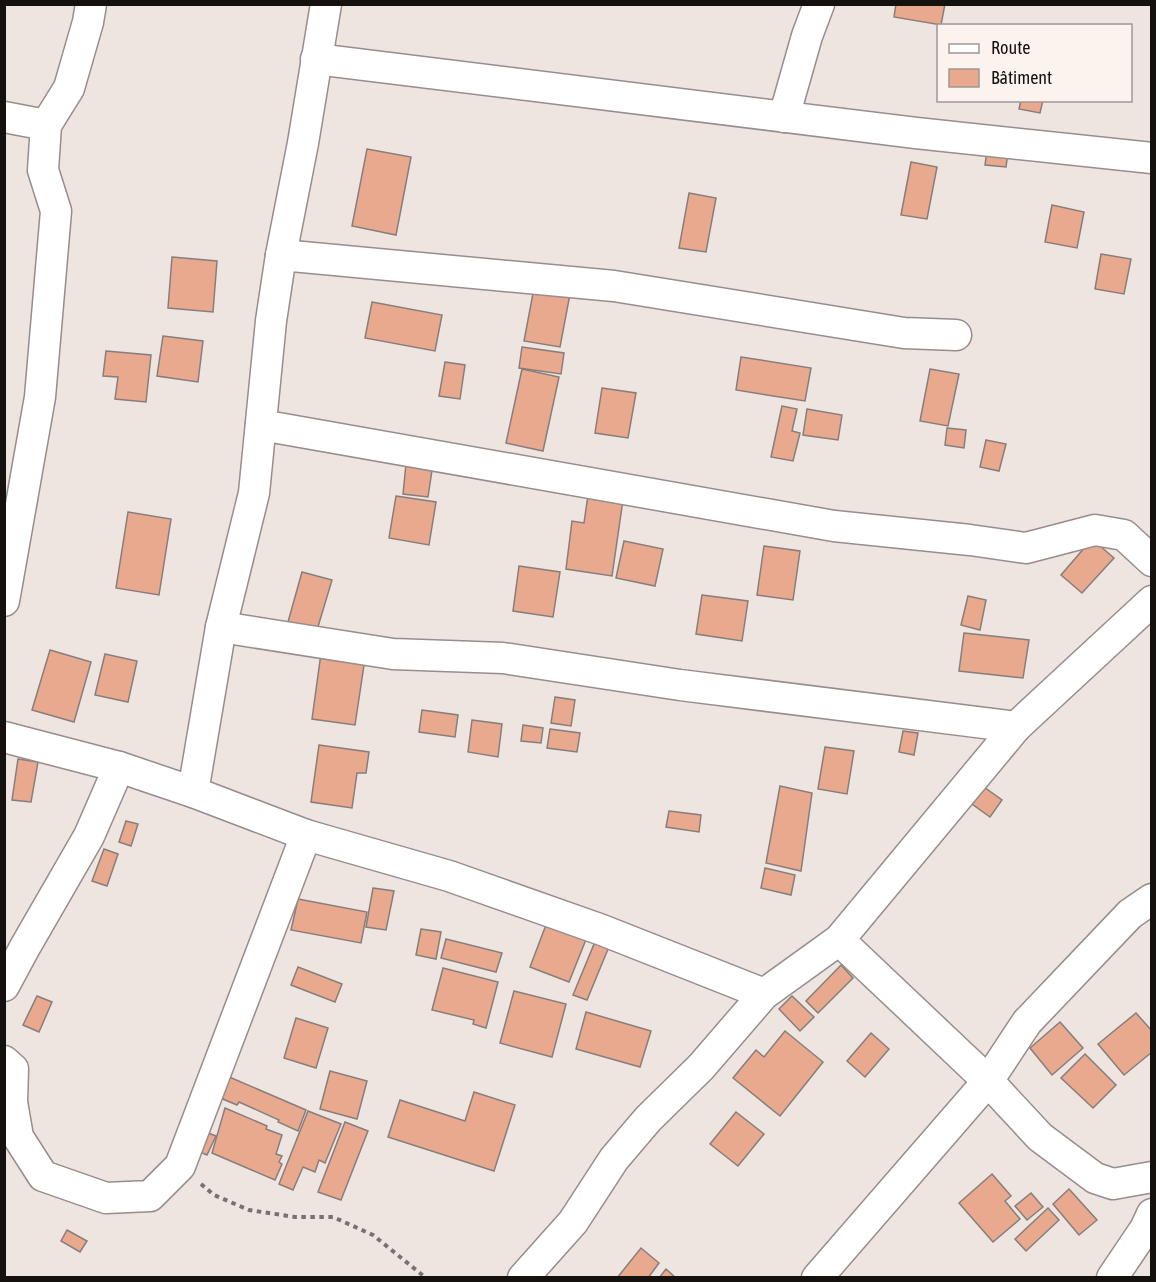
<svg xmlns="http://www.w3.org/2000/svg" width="1156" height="1282" font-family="'Asap Condensed',sans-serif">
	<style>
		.building { fill: #e9a98f; stroke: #877e7b; stroke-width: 1.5 }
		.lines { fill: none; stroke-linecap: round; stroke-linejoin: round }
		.minor-casing { stroke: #978d8a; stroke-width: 33 }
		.path { stroke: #78726f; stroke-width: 4; stroke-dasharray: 4.5 4.5; stroke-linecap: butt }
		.minor { stroke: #fff; stroke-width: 30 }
	</style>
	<rect width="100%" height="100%" fill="#eee4e0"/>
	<g class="building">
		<polygon points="896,4 945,4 941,25 894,17"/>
		<polygon points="1021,100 1043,100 1040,113 1019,109"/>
		<polygon points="988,143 1009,145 1006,167 985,165"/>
		<polygon points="367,149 411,157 396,235 352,226"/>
		<polygon points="911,162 937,167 927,219 901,215"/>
		<polygon points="689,193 716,198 706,252 679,248"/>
		<polygon points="1052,205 1084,212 1077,248 1045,242"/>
		<polygon points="1101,254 1131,259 1124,294 1095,289"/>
		<polygon points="172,257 217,261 213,312 168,308"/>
		<polygon points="534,288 570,294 560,347 524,341"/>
		<polygon points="372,302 442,315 435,351 365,338"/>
		<polygon points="163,336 203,341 198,382 157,376"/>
		<polygon points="522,347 564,353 561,374 519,368"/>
		<polygon points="106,351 151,355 146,402 115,399 118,377 103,376"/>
		<polygon points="741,357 811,368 805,401 736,390"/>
		<polygon points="445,362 465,365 460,399 439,396"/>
		<polygon points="522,369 559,377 543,451 506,443"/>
		<polygon points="930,369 959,374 948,426 920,421"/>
		<polygon points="602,388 636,393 628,438 595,433"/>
		<polygon points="782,406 797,409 792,431 800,433 793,461 771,457"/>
		<polygon points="807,409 842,415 838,440 803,435"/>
		<polygon points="947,428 966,430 964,448 945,445"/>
		<polygon points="986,440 1006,444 999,471 980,467"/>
		<polygon points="407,454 434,457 428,497 403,494"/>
		<polygon points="589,488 624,493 612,576 566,569 572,521 584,523"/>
		<polygon points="396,496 436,502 429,545 389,538"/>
		<polygon points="128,512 171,519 159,595 116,588"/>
		<polygon points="1092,539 1114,558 1082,593 1061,575"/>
		<polygon points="624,541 663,549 655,586 616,578"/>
		<polygon points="764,546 800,551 793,600 757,595"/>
		<polygon points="519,566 560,572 553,617 513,611"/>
		<polygon points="302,572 332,580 317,630 288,622"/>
		<polygon points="702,595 748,601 742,641 696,634"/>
		<polygon points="968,596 986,600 980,630 961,625"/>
		<polygon points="964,633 1029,640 1023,678 959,671"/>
		<polygon points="322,646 366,652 355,725 312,719"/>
		<polygon points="50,650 91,662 74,722 32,710"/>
		<polygon points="105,654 137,661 128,702 95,695"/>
		<polygon points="555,697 575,700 571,726 551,723"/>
		<polygon points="422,710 458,715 455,737 419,732"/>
		<polygon points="472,720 502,724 498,757 468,752"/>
		<polygon points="523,725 543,728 541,743 521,741"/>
		<polygon points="550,729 580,733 577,752 547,748"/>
		<polygon points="903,731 918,733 914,755 899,752"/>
		<polygon points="319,745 369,752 366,773 357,773 352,808 311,802"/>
		<polygon points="825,747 854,751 847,794 818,789"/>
		<polygon points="18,759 38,762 31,802 12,800"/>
		<polygon points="780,786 812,793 801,871 766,863"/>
		<polygon points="984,787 1002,800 990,817 972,804"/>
		<polygon points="669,811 701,815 699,832 666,827"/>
		<polygon points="126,821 138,824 131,846 119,842"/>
		<polygon points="104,849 118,854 107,886 92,881"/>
		<polygon points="765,868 795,875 791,895 761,888"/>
		<polygon points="373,888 394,891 386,930 366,927"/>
		<polygon points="298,899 367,912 361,943 291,930"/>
		<polygon points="549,917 589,932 569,982 530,967"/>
		<polygon points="421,929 441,932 436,959 416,955"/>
		<polygon points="599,932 613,937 587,1000 573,995"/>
		<polygon points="446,939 502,953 496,972 441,958"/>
		<polygon points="841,965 853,978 818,1013 806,1001"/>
		<polygon points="298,967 342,984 335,1002 291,985"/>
		<polygon points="443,968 498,982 486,1028 473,1024 474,1020 432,1010"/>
		<polygon points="514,991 566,1004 552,1057 500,1043"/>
		<polygon points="37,996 52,1002 39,1032 23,1025"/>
		<polygon points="792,996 814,1017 800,1031 779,1009"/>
		<polygon points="586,1012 651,1031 640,1067 576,1049"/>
		<polygon points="1136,1013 1152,1031 1152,1052 1124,1075 1098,1044"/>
		<polygon points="296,1018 328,1028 316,1068 284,1058"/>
		<polygon points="1060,1022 1083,1048 1052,1075 1030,1048"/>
		<polygon points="785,1031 823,1062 780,1116 733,1078 756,1050 764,1057"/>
		<polygon points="871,1033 889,1049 865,1077 847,1061"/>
		<polygon points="1085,1054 1116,1085 1093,1108 1061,1078"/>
		<polygon points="330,1071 367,1081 357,1119 320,1109"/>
		<polygon points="227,1076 306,1110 298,1131 278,1122 279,1120 239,1102 237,1105 218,1097"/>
		<polygon points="474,1092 515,1105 494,1171 388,1137 400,1100 465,1121"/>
		<polygon points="225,1108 267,1126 266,1129 282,1135 276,1154 282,1156 279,1162 282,1164 275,1180 212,1153"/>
		<polygon points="308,1111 341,1124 325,1163 319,1160 315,1172 303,1167 293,1190 279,1184"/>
		<polygon points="736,1112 764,1134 738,1166 710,1144"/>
		<polygon points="345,1122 368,1131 341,1200 318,1192"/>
		<polygon points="203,1131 216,1136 207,1155 195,1150"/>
		<polygon points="992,1174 1011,1196 1005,1201 1020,1219 993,1242 959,1203"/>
		<polygon points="1069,1189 1097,1220 1079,1235 1053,1204"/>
		<polygon points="1031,1193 1043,1207 1027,1220 1015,1206"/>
		<polygon points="1048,1208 1059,1220 1026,1251 1015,1239"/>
		<polygon points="67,1230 87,1241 80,1252 61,1241"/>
		<polygon points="641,1248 659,1263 648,1278 617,1278"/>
		<polygon points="666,1269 676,1278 659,1278"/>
	</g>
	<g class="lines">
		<g class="minor-casing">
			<g id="minor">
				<polyline points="316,59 916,133 1152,158"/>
				<polyline points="4,117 46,125"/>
				<polyline points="784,117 807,36 819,4"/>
				<polyline points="281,255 614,286 904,333 956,335"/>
				<polyline points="261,425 834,526 970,540 1026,548 1095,530 1124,535 1152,561"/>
				<polyline points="4,601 40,397 56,211 43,170 46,125 69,88 88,22 91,4"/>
				<polyline points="221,627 393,654 503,658 680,685 1016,727"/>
				<polyline points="4,737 119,767 193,792 221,627 254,493 271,321 281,255 303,143 326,4"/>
				<polyline points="193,792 306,835 449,876 602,930 764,994"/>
				<polyline points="839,940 988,1081 1040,1137 1095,1178 1113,1184 1152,1177"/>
				<polyline points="4,986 25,947 89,836 119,767"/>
				<polyline points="4,1061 13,1069 12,1102 18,1137 43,1176 106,1198 150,1196 180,1166 306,835"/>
				<polyline points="523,1278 573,1222 614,1159 648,1119 701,1067 764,994 839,940 1016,727 1152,601"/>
				<polyline points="817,1278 988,1081 1027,1022 1130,914 1152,899"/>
				<polyline points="1112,1278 1145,1229 1152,1214"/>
			</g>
		</g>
		<polyline class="path" points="201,1184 214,1195 249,1210 295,1217 333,1217 373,1235 426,1278"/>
		<use href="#minor" class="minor"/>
	</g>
	<rect width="1156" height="1282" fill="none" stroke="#14110f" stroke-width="12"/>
	<rect x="937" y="24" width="195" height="78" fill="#fcf2ee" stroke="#9f9895" stroke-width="1.5"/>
	<rect x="949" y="44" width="30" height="9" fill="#ffffff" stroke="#9f9895" stroke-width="1.5"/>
	<text x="991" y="54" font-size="18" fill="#14110f">Route</text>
	<rect x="949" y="69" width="30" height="18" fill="#e9a98f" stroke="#9f9895" stroke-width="1.5"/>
	<text x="991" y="84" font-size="18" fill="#14110f">Bâtiment</text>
</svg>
